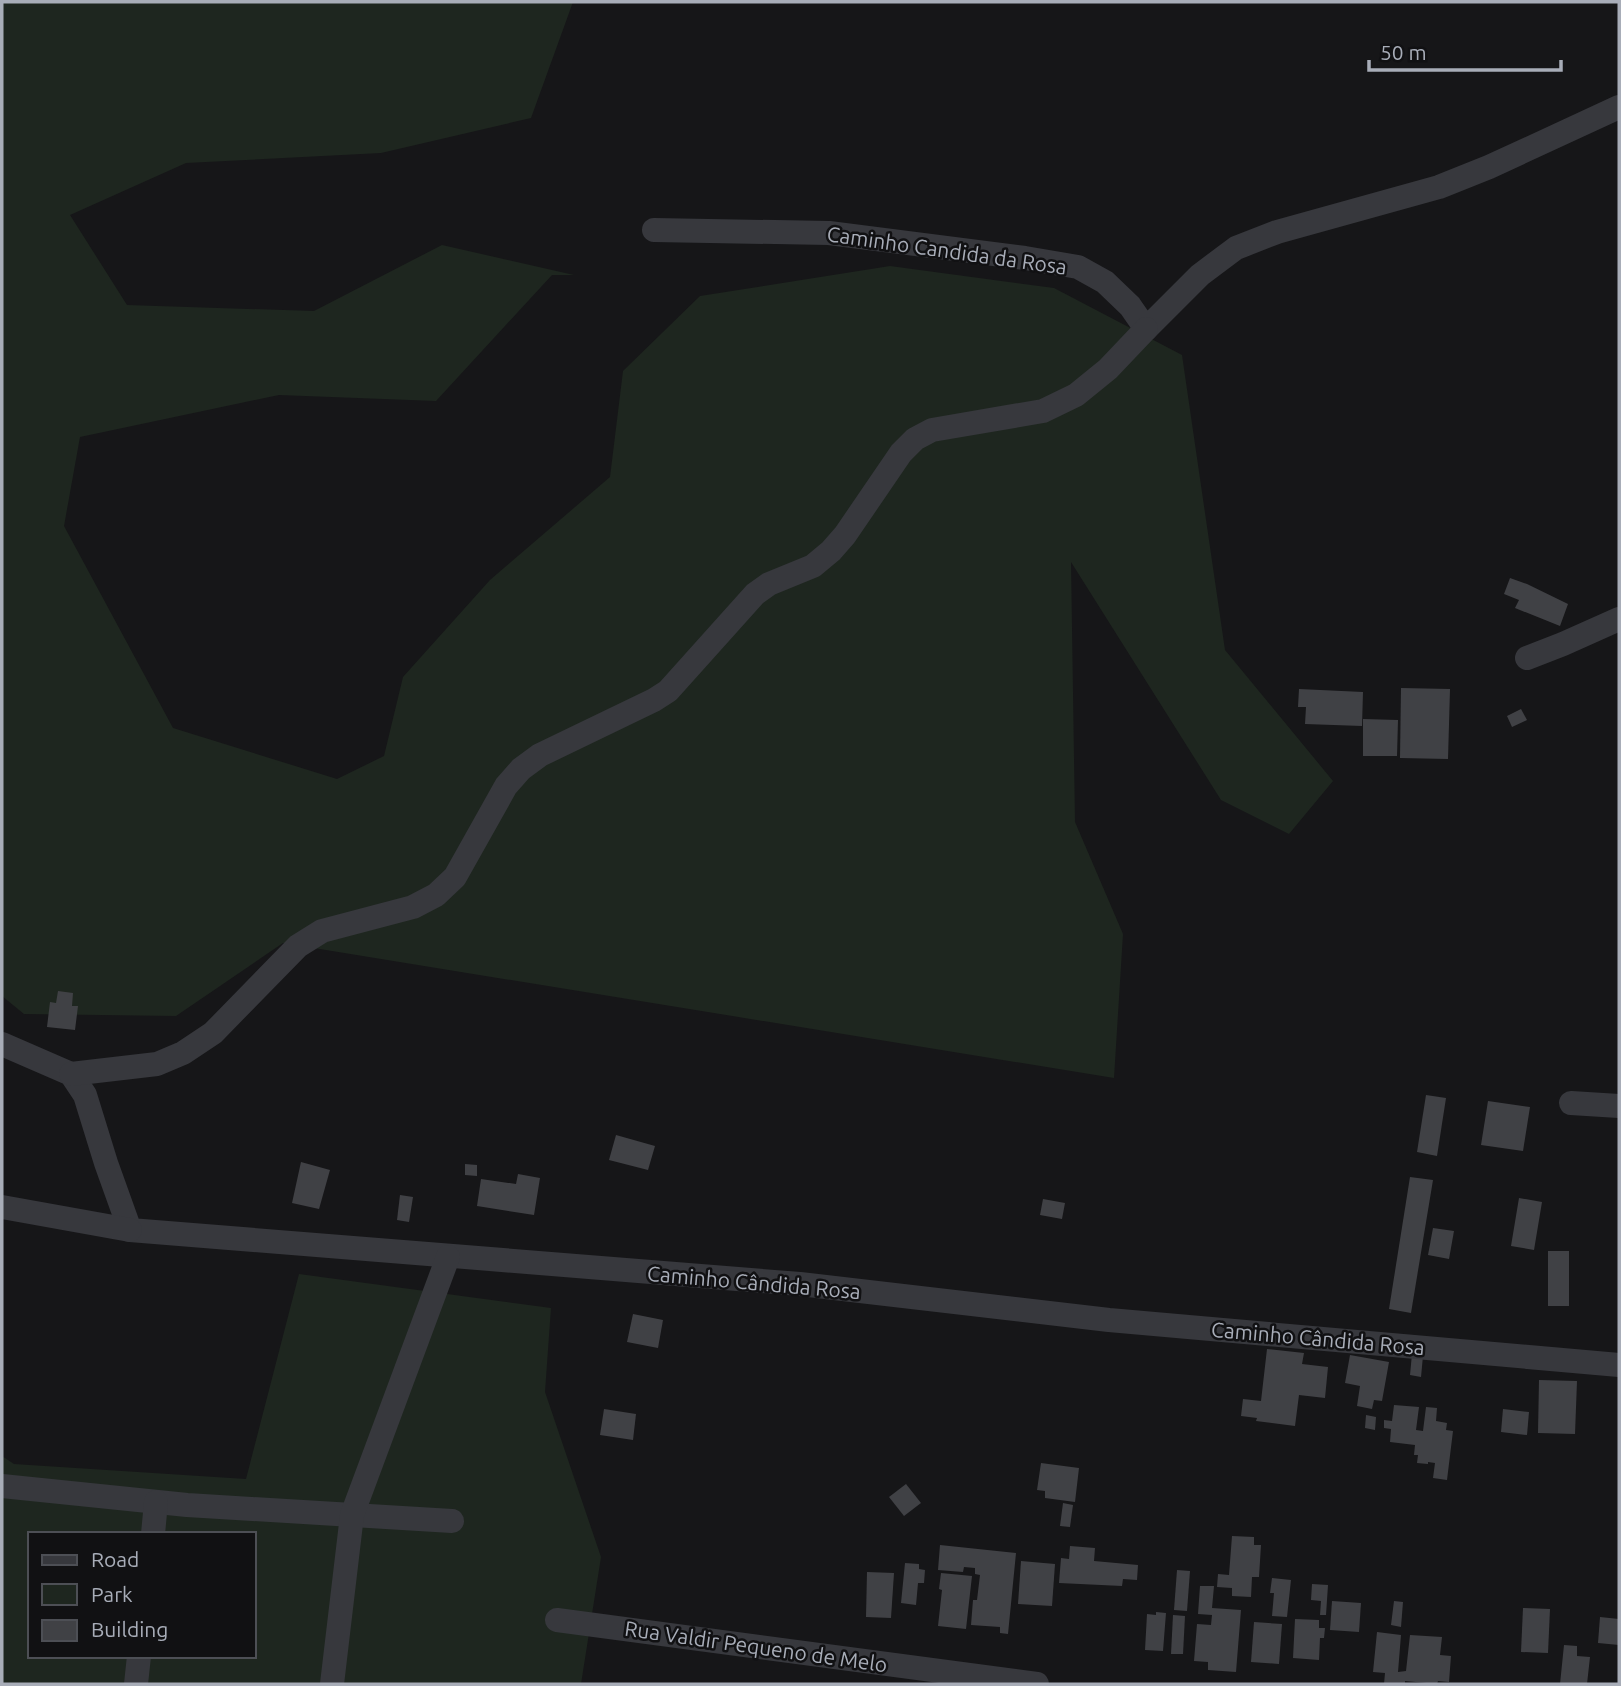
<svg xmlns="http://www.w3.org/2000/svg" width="1621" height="1686" font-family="Ubuntu,sans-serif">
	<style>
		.green { fill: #1e261f; fill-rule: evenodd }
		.building { fill: #404145 }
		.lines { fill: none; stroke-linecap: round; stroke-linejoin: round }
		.street { stroke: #37383d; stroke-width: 24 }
		.labels { text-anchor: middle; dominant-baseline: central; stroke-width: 5; stroke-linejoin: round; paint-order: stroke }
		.street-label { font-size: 21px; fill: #a8adb8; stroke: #111113 }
	</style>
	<rect width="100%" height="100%" fill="#161618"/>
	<g class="green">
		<polygon points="2,2 573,2 531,118 381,153 186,163 70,215 127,305 314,311 442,245 574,275 552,275 436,401 279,395 80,437 64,526 173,728 337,779 384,756 403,677 490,580 610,477 623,371 700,296 890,266 1054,288 1182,355 1225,650 1333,781 1289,834 1221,800 1071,562 1075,822 1123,934 1114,1078 283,943 176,1016 24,1014 2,996"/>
		<path d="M299 1274 551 1308 545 1392 601 1557 581 1684H2V1456L14 1464 246 1479ZM30 1534H254V1656H30Z"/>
	</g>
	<g class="building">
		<polygon points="1510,578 1527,584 1568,604 1560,626 1515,608 1519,600 1504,594"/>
		<polygon points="1401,688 1450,689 1448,759 1400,758"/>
		<polygon points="1299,689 1363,692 1362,726 1305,724 1306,707 1298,707"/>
		<polygon points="1521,709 1527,720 1512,727 1507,716"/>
		<polygon points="1363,719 1398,720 1397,756 1363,756"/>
		<polygon points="58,991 73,993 72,1006 78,1006 75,1030 47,1027 50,1002 56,1003"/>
		<polygon points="1426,1095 1446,1098 1437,1156 1417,1152"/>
		<polygon points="1488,1101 1530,1107 1523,1151 1481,1145"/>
		<polygon points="616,1135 655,1146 648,1170 609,1160"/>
		<polygon points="301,1162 330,1170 319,1209 292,1203"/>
		<polygon points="465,1164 477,1165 477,1176 465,1175"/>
		<polygon points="518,1174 540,1178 534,1215 477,1206 481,1179 516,1184"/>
		<polygon points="1410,1177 1433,1180 1411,1313 1389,1309"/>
		<polygon points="400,1195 413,1197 409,1222 397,1220"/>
		<polygon points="1519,1198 1542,1202 1534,1250 1511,1246"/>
		<polygon points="1043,1199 1065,1203 1062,1219 1040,1215"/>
		<polygon points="1433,1228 1454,1231 1449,1259 1428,1255"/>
		<rect x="1548" y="1251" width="21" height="55"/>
		<polygon points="633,1314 663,1320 658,1348 627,1342"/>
		<polygon points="1267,1349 1304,1353 1302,1364 1328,1367 1325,1398 1299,1395 1295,1426 1256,1421 1257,1418 1241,1416 1243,1399 1261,1401"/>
		<polygon points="1412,1354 1423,1356 1421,1377 1410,1375"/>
		<polygon points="1350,1355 1389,1362 1382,1401 1374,1400 1372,1409 1357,1406 1360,1386 1345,1383"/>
		<polygon points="1539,1380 1577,1381 1575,1434 1538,1433"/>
		<polygon points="1394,1405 1419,1407 1416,1430 1423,1431 1426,1407 1437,1408 1436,1421 1447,1423 1446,1430 1453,1431 1447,1480 1433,1478 1435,1463 1428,1462 1428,1464 1417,1463 1418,1455 1414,1455 1415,1445 1390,1442 1391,1429 1384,1428 1384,1420 1392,1421"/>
		<polygon points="604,1409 636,1414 633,1440 600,1435"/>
		<polygon points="1503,1409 1529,1412 1527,1435 1501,1432"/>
		<polygon points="1366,1415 1376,1417 1375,1430 1365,1428"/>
		<polygon points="1041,1463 1079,1468 1075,1502 1045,1498 1045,1491 1037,1490"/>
		<polygon points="906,1484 921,1503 904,1516 889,1497"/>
		<polygon points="1063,1503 1073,1505 1070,1527 1060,1526"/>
		<polygon points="1232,1536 1254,1537 1254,1545 1261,1545 1259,1577 1252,1577 1251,1597 1232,1596 1232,1588 1217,1587 1218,1574 1229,1575"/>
		<polygon points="940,1545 1016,1553 1008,1634 1000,1633 1000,1627 971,1625 973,1600 977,1600 980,1575 975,1574 975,1568 964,1567 963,1572 938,1570"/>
		<polygon points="1070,1546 1095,1548 1094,1561 1138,1565 1137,1580 1123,1579 1122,1586 1059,1583 1061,1558 1069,1559"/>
		<polygon points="1021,1561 1055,1564 1052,1606 1018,1604"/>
		<polygon points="905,1563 919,1564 919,1569 925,1570 924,1583 918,1583 916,1605 901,1603"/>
		<polygon points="1177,1570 1190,1571 1187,1611 1174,1610"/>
		<polygon points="867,1572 894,1573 891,1618 866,1617"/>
		<polygon points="941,1573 972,1576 966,1629 938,1626 942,1590 939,1589"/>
		<polygon points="1272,1578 1291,1580 1287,1617 1272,1616 1274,1593 1270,1593"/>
		<polygon points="1312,1584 1328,1585 1326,1615 1320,1615 1321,1601 1311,1600"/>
		<polygon points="1200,1586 1214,1586 1212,1608 1241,1610 1236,1672 1208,1670 1208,1662 1194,1661 1197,1624 1211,1625 1212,1615 1198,1614"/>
		<polygon points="1332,1601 1361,1603 1359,1632 1330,1630"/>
		<polygon points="1394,1601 1403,1602 1401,1627 1391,1625"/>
		<polygon points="1523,1608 1550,1609 1548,1653 1521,1652"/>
		<polygon points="1156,1612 1166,1613 1163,1651 1145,1650 1147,1614 1156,1615"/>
		<polygon points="1173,1615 1185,1616 1183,1654 1171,1654"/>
		<polygon points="1600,1617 1619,1619 1619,1645 1598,1643"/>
		<polygon points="1295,1619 1319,1620 1319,1628 1325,1628 1324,1638 1320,1638 1319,1660 1293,1658"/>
		<polygon points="1254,1622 1282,1624 1279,1664 1251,1662"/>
		<polygon points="1377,1632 1401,1635 1398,1672 1406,1671 1410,1635 1442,1637 1440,1655 1451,1656 1449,1682 1438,1681 1437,1684 1405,1681 1405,1684 1384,1684 1385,1673 1373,1672"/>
		<polygon points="1564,1645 1577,1646 1577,1656 1590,1657 1587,1684 1560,1684"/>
	</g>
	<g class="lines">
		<g class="street">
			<polyline points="654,230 829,233 1025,258 1078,267 1105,282 1130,306 1146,329 1200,275 1236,248 1277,232 1439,187 1489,167 1619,107"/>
			<polyline points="1527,658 1563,644 1619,619"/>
			<polyline points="2,1044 71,1074 85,1095 106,1163 130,1230 800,1284 1109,1320 1619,1365"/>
			<polyline points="71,1074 157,1064 183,1053 213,1033 298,946 322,931 413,907 436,895 455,877 506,786 521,769 540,755 654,700 668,691 755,594 769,584 813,566 831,551 845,535 901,453 915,439 932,430 1043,411 1076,395 1108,369 1146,329"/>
			<polyline points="1571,1103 1619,1106"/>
			<polyline points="2,1207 130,1230"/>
			<polyline points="2,1486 187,1505 452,1521"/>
			<polyline points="153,1534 156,1502"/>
			<polyline points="557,1620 1037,1684"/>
			<polyline points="136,1684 139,1656"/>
			<polyline points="332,1684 352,1515 448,1257"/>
		</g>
	</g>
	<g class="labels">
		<g class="street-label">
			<text transform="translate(947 250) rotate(8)">Caminho Candida da Rosa</text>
			<text transform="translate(754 1282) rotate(5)">Caminho Cândida Rosa</text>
			<text transform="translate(1318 1338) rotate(5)">Caminho Cândida Rosa</text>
			<text transform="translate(756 1646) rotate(8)">Rua Valdir Pequeno de Melo</text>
		</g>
	</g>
	<rect width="1621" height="1686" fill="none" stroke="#a8adb8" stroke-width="7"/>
	<rect x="28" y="1532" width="228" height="126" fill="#111113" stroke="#4d4f55" stroke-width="2"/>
	<rect x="42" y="1555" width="35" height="10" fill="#37383d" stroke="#4d4f55" stroke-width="2"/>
	<text x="91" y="1567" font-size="21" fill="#a8adb8">Road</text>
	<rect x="42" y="1584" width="35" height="21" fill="#1e261f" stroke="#4d4f55" stroke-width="2"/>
	<text x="91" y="1602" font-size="21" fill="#a8adb8">Park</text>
	<rect x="42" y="1620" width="35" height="21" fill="#404145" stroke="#4d4f55" stroke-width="2"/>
	<text x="91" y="1637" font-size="21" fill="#a8adb8">Building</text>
	<path d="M1369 60v10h192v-10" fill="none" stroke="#a8adb8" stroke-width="3.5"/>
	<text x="1380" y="60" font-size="21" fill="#a8adb8" stroke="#111113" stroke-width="5" paint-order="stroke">50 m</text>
</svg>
